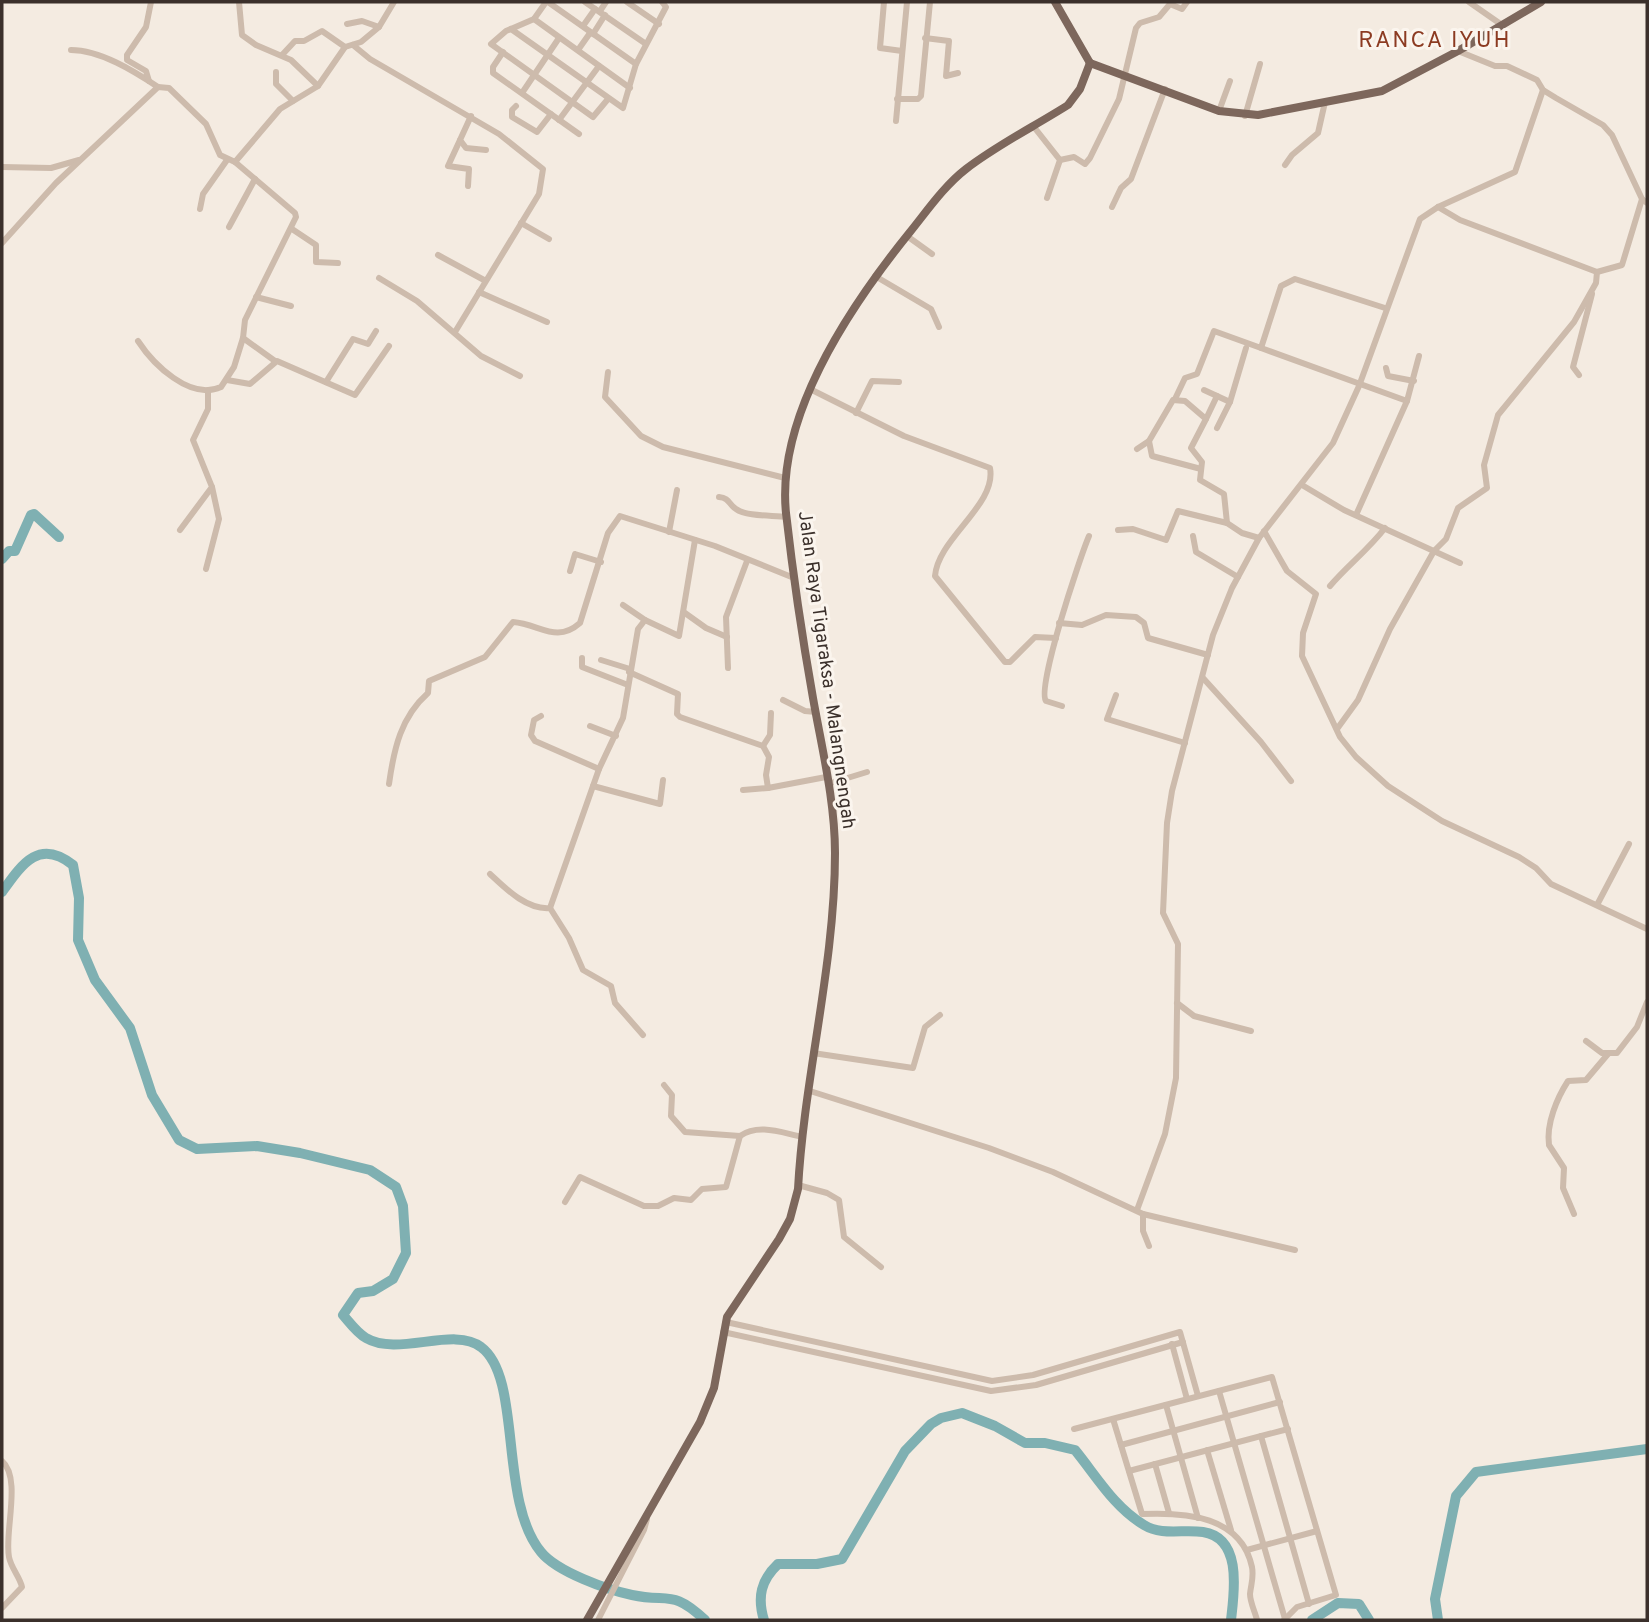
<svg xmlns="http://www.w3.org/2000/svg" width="1649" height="1622" font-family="Overpass,sans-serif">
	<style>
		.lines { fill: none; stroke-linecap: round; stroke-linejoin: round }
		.river { stroke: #7fb0b2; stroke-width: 10 }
		.minor { stroke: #cdbbac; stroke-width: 6 }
		.major { stroke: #7d675c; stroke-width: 8 }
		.labels { text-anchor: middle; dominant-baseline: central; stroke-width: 6; stroke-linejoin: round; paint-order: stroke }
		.street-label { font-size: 19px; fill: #3b302b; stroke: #fbf5ee }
		.quarter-label { font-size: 23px; letter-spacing: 2px; fill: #8c3b22; stroke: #fbf5ee }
	</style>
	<rect width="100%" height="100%" fill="#f4ebe1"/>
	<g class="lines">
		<g class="river">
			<polyline points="2,559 9,551 15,551 31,515 34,514 59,537"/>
			<path d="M2 892C22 864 39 838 73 865L79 898 78 940 95 980 130 1028 152 1095 179 1140 197 1149 257 1146 300 1153 370 1170 396 1187 403 1206 406 1253 393 1279 373 1291 358 1293 343 1315C350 1323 357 1333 366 1338 398 1357 454 1326 481 1347 523 1378 498 1500 541 1552 557 1572 608 1590 632 1595 669 1603 672 1589 705 1620"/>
			<path d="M764 1620C757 1597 761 1580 778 1564H817L842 1559 905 1451 931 1424 941 1418 962 1413 995 1426 1025 1443H1045L1075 1450C1097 1477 1114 1507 1144 1525 1162 1536 1183 1529 1203 1532 1243 1538 1234 1593 1231 1620"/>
			<polyline points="1312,1620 1338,1603 1359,1604 1369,1620"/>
			<polyline points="1438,1620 1435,1599 1456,1496 1476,1472 1647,1449"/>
		</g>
		<g class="minor">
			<polyline points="239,2 242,35 256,45 291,60 318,86"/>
			<polyline points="546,2 534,19 506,31 491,44 593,117 608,99"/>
			<polyline points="548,2 636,64"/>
			<polyline points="585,2 646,44"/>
			<polyline points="627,2 659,24"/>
			<polyline points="884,2 880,48 902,51"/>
			<polyline points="1469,2 1502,25"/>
			<polyline points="600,11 606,2"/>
			<polyline points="534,19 630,88"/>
			<polyline points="347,24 362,21 379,27"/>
			<polyline points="583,26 595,9"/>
			<polyline points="511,29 623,108 636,64 666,7 662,2"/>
			<polyline points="593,34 605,15"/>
			<polyline points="925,38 949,41 946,76 958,73"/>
			<polyline points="353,45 370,59 499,134 543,169 539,194 455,332"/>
			<path d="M71 50C100 50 134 71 158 87"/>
			<polyline points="578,50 590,33"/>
			<polyline points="1458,51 1495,66 1507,66 1537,80 1543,90 1556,98 1603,125 1612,135 1642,199 1647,203"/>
			<polyline points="503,52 493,67 493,73 579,134"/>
			<polyline points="282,55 295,41 304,41 322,31 345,47"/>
			<polyline points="276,72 276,84 293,101"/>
			<polyline points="149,81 146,71 127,60 127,55 146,27 151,2"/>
			<polyline points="522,93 559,38"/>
			<polyline points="897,99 918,99 921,96 930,2"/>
			<polyline points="516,106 512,110 512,117 537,132 551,114"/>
			<polyline points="1219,111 1230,81"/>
			<polyline points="471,116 460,140 466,148 486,150"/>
			<polyline points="1245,116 1260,64"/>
			<polyline points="559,120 599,66"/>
			<polyline points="896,121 907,2"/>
			<polyline points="1034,127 1060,160 1047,198"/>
			<polyline points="460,140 448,166 469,169 468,186"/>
			<polyline points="1060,160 1074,157 1085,164 1090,158 1119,99 1136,28 1140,23 1159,17 1170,4 1182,9 1187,2"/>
			<polyline points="235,162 280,109 318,86 345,47 361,42 379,27 394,2"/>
			<polyline points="1285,165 1292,155 1318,133 1325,102"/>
			<polyline points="2,167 51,168 79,160"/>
			<polyline points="1112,207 1121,188 1131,179 1165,89"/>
			<polyline points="1438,207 1460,220 1597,272"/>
			<polyline points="200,209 203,194 227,160"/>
			<polyline points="521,223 549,239"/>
			<polyline points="229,227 255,179"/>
			<polyline points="292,229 316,245 316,262 338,263"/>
			<polyline points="907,236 932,254"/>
			<path d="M2 243 56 183 158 87 169 88 206 124 220 155 235 162 295 213 296 217 245 320 243 338 234 367 221 387C190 401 153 364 138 341"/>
			<polyline points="438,255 484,280"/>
			<polyline points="875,276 931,309 939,327"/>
			<polyline points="379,278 417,301 481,356 520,376"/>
			<polyline points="479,292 547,322"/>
			<polyline points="256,297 291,306"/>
			<polyline points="243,338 275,361"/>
			<polyline points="1261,348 1407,401 1356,515"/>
			<polyline points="1386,368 1388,376 1414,381"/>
			<polyline points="608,372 605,397 641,436 663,447 785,478"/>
			<polyline points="1579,375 1573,367 1592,294"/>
			<polyline points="227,380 250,384 277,361 355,395 389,346"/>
			<polyline points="326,382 353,339 368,344 376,331"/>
			<path d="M812 390 904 436 990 468C997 505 938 538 935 576L1005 662H1010L1035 637 1056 638"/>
			<polyline points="1204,390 1230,402"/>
			<polyline points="1175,399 1185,378 1197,374 1214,331 1261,348 1281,286 1295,279 1385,308"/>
			<polyline points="1407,401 1419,356"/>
			<polyline points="856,413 872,381 899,382"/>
			<polyline points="1206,419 1217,396"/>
			<polyline points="1217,428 1230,402 1246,348"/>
			<polyline points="1149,441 1173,400 1185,401 1206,419 1191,448 1202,462 1200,480 1224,494 1227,523"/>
			<polyline points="1137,449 1149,441 1152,456 1201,469"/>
			<polyline points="1302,485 1344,510 1460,563"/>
			<path d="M719 497C730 498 728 504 736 509 747 517 773 515 787 517"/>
			<polyline points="180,530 212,487 193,440 208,409 208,390"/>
			<polyline points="1118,530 1133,529 1166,540 1178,511 1227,523 1242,533 1259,538"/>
			<polyline points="1264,531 1287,571 1316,594 1303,633 1302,656 1340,737 1356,757 1388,786 1442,821 1519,857 1536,868 1551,884 1647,929"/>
			<polyline points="669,532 677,490"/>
			<polyline points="1193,536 1196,552 1238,577"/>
			<polyline points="206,569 219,519 212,487"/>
			<polyline points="570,571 575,554 601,562"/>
			<path d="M1330 586C1348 565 1368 550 1385 528"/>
			<polyline points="623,605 645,620"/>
			<polyline points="685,613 706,628 727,637"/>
			<polyline points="1059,623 1082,625 1106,615 1136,617 1144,623 1148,638 1208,655"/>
			<polyline points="582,658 582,667 628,685"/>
			<polyline points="601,660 630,669"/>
			<polyline points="728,668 726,617 747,561"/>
			<polyline points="629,672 678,694 677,714 680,717 763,746 769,757 766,775 768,788 826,777"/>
			<polyline points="1203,678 1261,742 1291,781"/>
			<polyline points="1116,695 1107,719 1185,743"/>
			<polyline points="783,700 805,711 816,712"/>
			<path d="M1062 706 1046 701C1036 689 1080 557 1089 536"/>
			<polyline points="541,716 534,720 531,735 535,741 599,769"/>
			<polyline points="590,726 616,736"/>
			<polyline points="1337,729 1358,700 1390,629 1434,551 1446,539 1458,508 1487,488 1484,465 1498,415 1574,322 1596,283 1597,272 1622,265 1642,199"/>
			<polyline points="763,746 770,735 771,713"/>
			<path d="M389 784C394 748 401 717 428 693L429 681 485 657 513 622C540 624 556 644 580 623L608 533 620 516 715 546 794 578"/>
			<polyline points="828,784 867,772"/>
			<polyline points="593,786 660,804 663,780"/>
			<polyline points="743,790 768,788"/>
			<path d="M490 874C506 889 527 910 550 908L599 769 623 718 638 629 645 620 679 636 695 540"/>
			<polyline points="1597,905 1629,844"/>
			<polyline points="550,908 569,938 583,970 611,986 615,1003 643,1035"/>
			<polyline points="1177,1003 1194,1016 1251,1031"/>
			<polyline points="1586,1041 1602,1053 1617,1053 1637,1027 1647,1002"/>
			<polyline points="813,1053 913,1068 925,1027 940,1015"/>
			<polyline points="664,1085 672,1095 671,1116 685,1132 740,1136"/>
			<polyline points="810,1091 989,1148 1053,1172 1143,1214 1295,1250"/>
			<polyline points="798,1185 827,1193 839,1200 844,1237 881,1267"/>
			<path d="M565 1202 580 1177 644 1206H658L674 1198 691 1200 702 1189 726 1187 740 1136C759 1123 782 1133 803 1137"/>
			<polyline points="1137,1210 1165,1134 1176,1078 1178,944 1163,913 1167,823 1172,791 1213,635 1232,588 1259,538 1333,443 1359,386 1420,219 1438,207 1515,172 1543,90"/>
			<polyline points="1143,1214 1143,1231 1149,1246"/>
			<path d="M1574 1214 1563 1188 1564 1168 1549 1145C1546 1124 1557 1098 1568 1081L1586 1080 1608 1054"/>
			<polyline points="726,1322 992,1381 1033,1375 1180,1332 1198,1396"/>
			<polyline points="723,1332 991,1391 1036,1385 1183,1342"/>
			<polyline points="1172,1344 1187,1399"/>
			<polyline points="1219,1391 1285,1619"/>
			<polyline points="1166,1405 1198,1518"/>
			<path d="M1113 1419 1142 1514C1186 1512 1241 1516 1252 1567 1254 1578 1251 1584 1250 1594 1250 1602 1255 1612 1257 1620"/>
			<polyline points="1074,1429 1272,1377 1336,1595 1297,1607 1284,1620"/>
			<polyline points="1261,1436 1309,1604"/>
			<polyline points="1121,1445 1280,1402"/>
			<polyline points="1207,1450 1231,1530"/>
			<path d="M2 1461C22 1478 4 1533 9 1557 11 1568 20 1577 22 1587L2 1608"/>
			<polyline points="1155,1464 1169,1513"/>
			<polyline points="1129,1471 1288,1429"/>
			<polyline points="1247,1550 1317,1531"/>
			<polyline points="598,1620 644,1530 647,1519"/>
		</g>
		<g class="major">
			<polyline points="1055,2 1090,63"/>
			<polyline points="1090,63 1219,111 1258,115 1382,91 1458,51 1541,2"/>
			<path d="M587 1620 700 1422 714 1388 727 1317 779 1239 790 1219 798 1189C804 1077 835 966 835 853 835 801 822 749 813 698 802 636 793 575 786 513 776 415 851 305 910 232 927 211 944 186 966 169 997 145 1035 126 1068 105L1080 89 1090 63"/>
		</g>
	</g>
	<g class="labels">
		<g class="street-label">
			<text transform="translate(826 670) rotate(82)">Jalan Raya Tigaraksa - Malangnengah</text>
		</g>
		<g class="quarter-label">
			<text x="1435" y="41">RANCA IYUH</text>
		</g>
	</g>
	<rect width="1649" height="1622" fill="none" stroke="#3b302b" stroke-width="7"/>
</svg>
